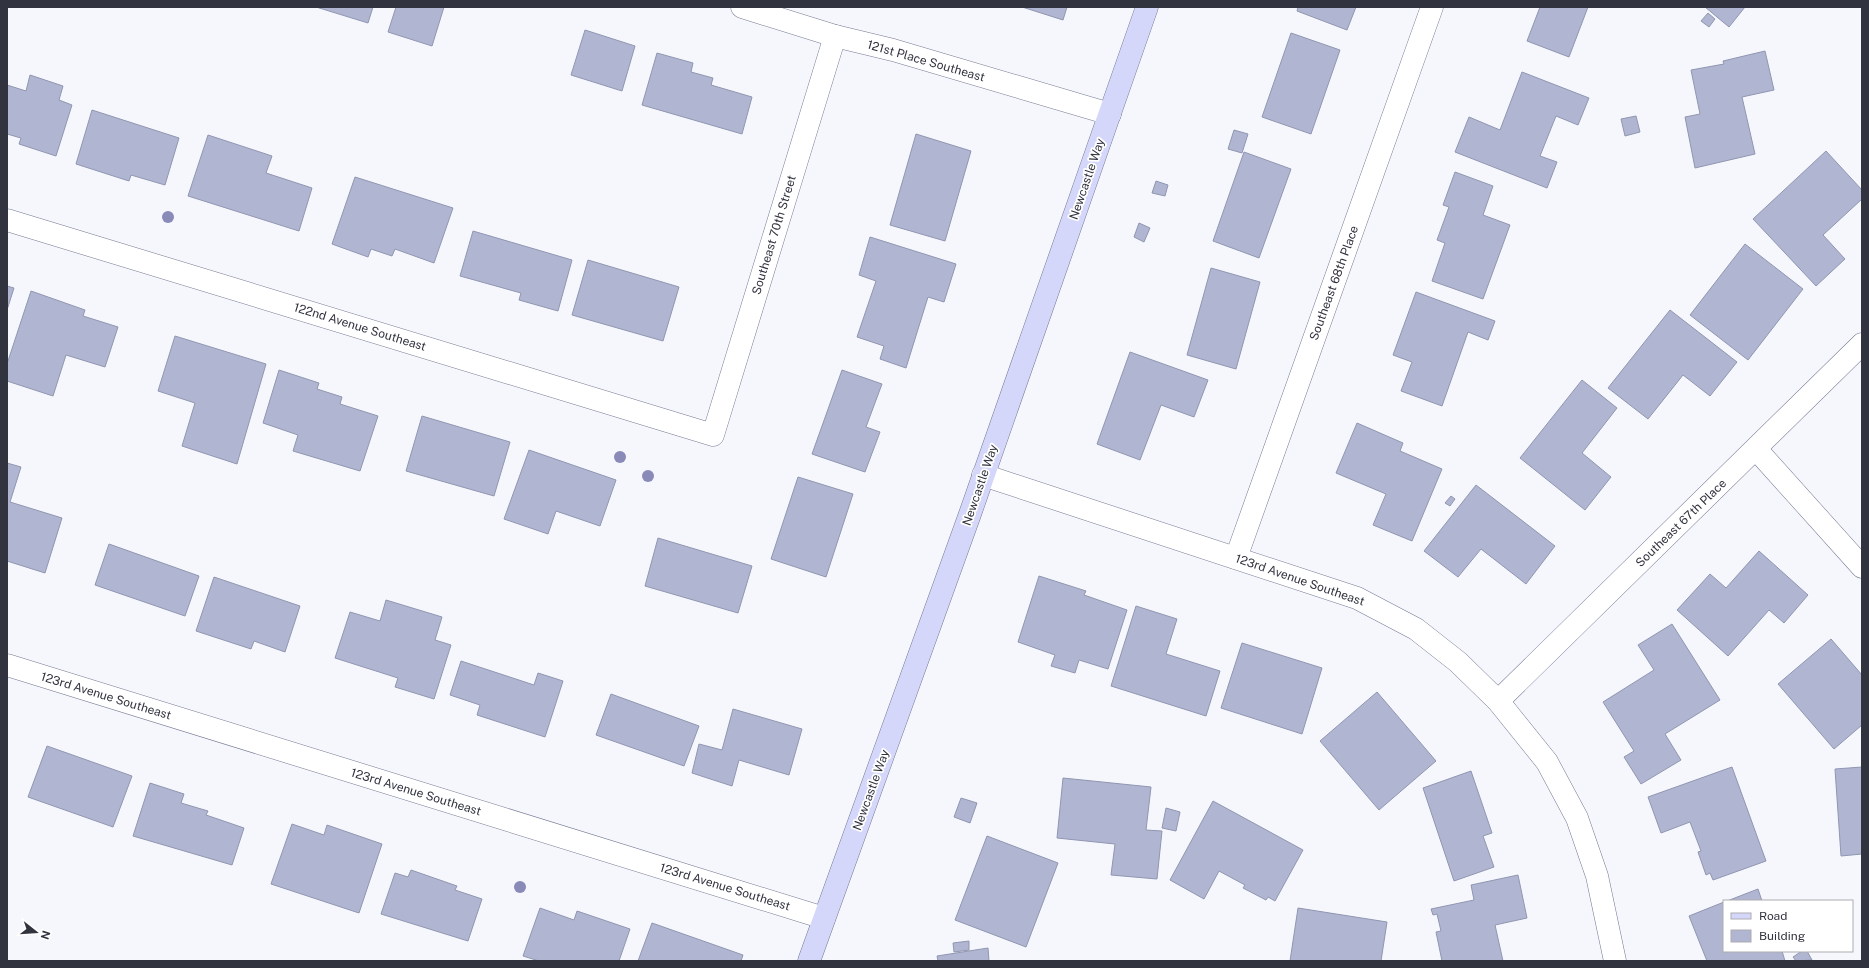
<svg xmlns="http://www.w3.org/2000/svg" width="1869" height="968" font-family="'Public Sans',sans-serif">
	<style>
		.building { fill: #b0b5d1; stroke: #9196b1 }
		.lines { fill: none; stroke-linecap: round; stroke-linejoin: round }
		.minor-casing { stroke: #767a94; stroke-width: 23 }
		.tertiary-casing { stroke: #767a94; stroke-width: 23 }
		.secondary-casing { stroke: #767a94; stroke-width: 23 }
		.minor { stroke: #fff; stroke-width: 22 }
		.tertiary { stroke: #fff; stroke-width: 22 }
		.secondary { stroke: #d5d7fa; stroke-width: 22 }
		.tree { fill: #898ab8 }
		.labels { text-anchor: middle; dominant-baseline: central; stroke-width: 3.5; stroke-linejoin: round; paint-order: stroke }
		.street-label { font-size: 12px; fill: #31333e; stroke: #fff }
	</style>
	<rect width="100%" height="100%" fill="#f5f7fd"/>
	<g class="building">
		<polygon points="316,7 373,7 368,23"/>
		<polygon points="396,7 444,7 432,46 388,32"/>
		<polygon points="1022,7 1067,7 1063,20"/>
		<polygon points="1298,7 1356,7 1347,30 1297,11"/>
		<polygon points="1540,7 1588,7 1569,57 1527,41"/>
		<polygon points="1705,7 1745,7 1729,27"/>
		<polygon points="1708,13 1715,19 1709,27 1701,21"/>
		<polygon points="585,30 635,46 622,91 571,75"/>
		<polygon points="1291,33 1340,50 1311,134 1262,117"/>
		<polygon points="1765,51 1774,90 1742,97 1755,154 1695,168 1685,117 1700,114 1691,70 1724,64 1723,61"/>
		<polygon points="657,53 693,63 691,72 713,78 711,85 752,97 742,134 642,105"/>
		<polygon points="1522,72 1589,98 1578,125 1556,116 1540,156 1557,162 1547,188 1455,152 1469,117 1500,130"/>
		<polygon points="30,75 63,86 59,100 72,105 56,156 19,144 21,138 7,134 7,85 26,91"/>
		<polygon points="92,110 179,138 165,185 131,175 129,181 76,164"/>
		<polygon points="1636,116 1640,132 1625,136 1621,119"/>
		<polygon points="1234,130 1248,134 1242,153 1228,149"/>
		<polygon points="916,134 971,151 945,241 890,225"/>
		<polygon points="208,135 272,156 266,173 312,188 299,231 188,196"/>
		<polygon points="1826,151 1862,190 1862,199 1823,235 1845,259 1816,286 1753,219"/>
		<polygon points="1244,152 1291,169 1259,258 1213,241"/>
		<polygon points="1455,172 1493,186 1483,215 1510,225 1483,299 1432,281 1445,243 1437,240 1449,207 1443,205"/>
		<polygon points="355,177 453,208 434,263 395,249 392,256 371,249 368,257 332,244"/>
		<polygon points="1156,181 1168,185 1165,196 1152,193"/>
		<polygon points="1139,223 1150,228 1144,242 1134,237"/>
		<polygon points="473,231 572,260 558,311 519,300 521,293 460,276"/>
		<polygon points="870,237 956,264 944,302 928,297 906,368 880,359 884,346 857,337 876,281 859,275"/>
		<polygon points="1745,244 1803,289 1748,360 1690,315"/>
		<polygon points="588,260 679,287 663,341 572,315"/>
		<polygon points="1211,268 1260,282 1236,369 1187,355"/>
		<polygon points="7,286 14,288 7,310"/>
		<polygon points="31,291 85,310 83,316 118,327 105,367 66,355 53,396 7,381 7,364"/>
		<polygon points="1416,292 1495,321 1488,340 1468,332 1442,406 1401,391 1412,362 1393,355"/>
		<polygon points="1670,310 1737,362 1710,396 1683,375 1648,419 1608,388"/>
		<polygon points="175,336 266,364 237,464 182,446 195,403 158,391"/>
		<polygon points="1130,352 1208,380 1194,417 1161,405 1140,460 1097,444"/>
		<polygon points="279,370 319,383 317,389 342,397 340,404 378,416 360,471 293,451 298,435 263,423"/>
		<polygon points="842,370 882,384 866,427 880,432 865,472 812,454"/>
		<polygon points="1582,380 1617,408 1582,453 1611,477 1585,510 1520,458"/>
		<polygon points="422,416 510,442 494,496 406,471"/>
		<polygon points="1357,423 1403,443 1400,451 1442,469 1412,541 1373,525 1386,494 1336,473"/>
		<polygon points="529,450 616,480 600,526 556,511 548,534 504,519"/>
		<polygon points="7,463 21,467 10,502 62,518 45,573 7,561"/>
		<polygon points="798,477 853,494 826,577 771,559"/>
		<polygon points="1476,485 1555,546 1526,584 1481,549 1458,577 1424,551"/>
		<polygon points="1451,496 1455,499 1450,506 1445,503"/>
		<polygon points="658,538 752,566 738,613 645,586"/>
		<polygon points="109,544 199,576 185,616 95,585"/>
		<polygon points="1759,551 1808,595 1784,623 1769,610 1728,656 1677,610 1710,574 1726,588"/>
		<polygon points="1039,576 1086,591 1084,595 1127,610 1108,669 1079,660 1075,673 1051,666 1055,655 1018,642"/>
		<polygon points="214,577 300,606 285,652 254,641 251,649 196,631"/>
		<polygon points="386,600 442,617 435,640 451,645 434,699 395,687 398,678 335,658 350,612 380,621"/>
		<polygon points="1136,606 1177,619 1166,654 1220,671 1206,716 1111,686"/>
		<polygon points="1672,624 1720,700 1665,734 1681,760 1641,784 1624,757 1634,751 1603,702 1654,670 1638,645"/>
		<polygon points="1831,639 1862,675 1862,725 1834,749 1778,684"/>
		<polygon points="1242,643 1322,668 1302,734 1221,708"/>
		<polygon points="461,661 534,685 538,673 563,681 545,737 477,715 480,705 450,695"/>
		<polygon points="1377,692 1436,761 1379,810 1320,741"/>
		<polygon points="611,694 699,726 684,766 596,735"/>
		<polygon points="733,709 802,729 789,775 739,760 732,786 692,773 699,744 722,750"/>
		<polygon points="47,746 132,776 113,827 28,797"/>
		<polygon points="1732,767 1766,861 1713,880 1710,873 1706,875 1698,852 1701,851 1690,822 1661,833 1648,797"/>
		<polygon points="1862,767 1862,854 1841,856 1835,769"/>
		<polygon points="1471,771 1492,833 1483,836 1494,867 1454,881 1423,788"/>
		<polygon points="1063,778 1151,787 1146,830 1162,831 1157,879 1111,875 1115,844 1057,838"/>
		<polygon points="150,783 184,794 181,803 208,811 206,815 244,828 232,865 133,836"/>
		<polygon points="961,798 977,803 970,823 954,817"/>
		<polygon points="1213,801 1303,850 1275,901 1268,897 1266,900 1243,888 1245,885 1219,871 1204,899 1170,880"/>
		<polygon points="1166,808 1180,812 1176,831 1162,828"/>
		<polygon points="292,824 324,835 327,825 382,844 359,913 271,884"/>
		<polygon points="987,836 1058,863 1026,947 955,920"/>
		<polygon points="411,870 457,886 455,890 482,899 468,941 381,914 395,873 408,877"/>
		<polygon points="1518,875 1527,918 1495,925 1503,961 1442,961 1436,932 1441,931 1437,914 1433,915 1431,909 1474,900 1471,885"/>
		<polygon points="1758,889 1762,901 1727,901"/>
		<polygon points="1724,902 1724,951 1782,951 1785,961 1707,961 1689,916"/>
		<polygon points="540,908 574,920 577,911 630,929 619,961 539,961 523,956"/>
		<polygon points="1298,908 1387,922 1381,961 1290,961"/>
		<polygon points="652,923 743,955 741,961 638,961"/>
		<polygon points="969,941 969,950 954,952 953,943"/>
		<polygon points="988,948 989,961 938,961 937,956"/>
		<polygon points="1802,951 1807,951 1812,960 1796,961 1793,957"/>
	</g>
	<g class="lines">
		<g class="minor-casing">
			<g id="minor">
				<polyline points="742,7 835,36 893,50 1110,114"/>
				<polyline points="7,220 713,435 835,36"/>
				<polyline points="1756,449 1862,567"/>
				<polyline points="1236,558 1432,7"/>
				<polyline points="7,665 824,918"/>
				<polyline points="1498,701 1862,344"/>
			</g>
		</g>
		<g class="tertiary-casing">
			<polyline id="tertiary" points="983,475 1357,598 1416,629 1458,662 1498,701 1547,762 1577,818 1597,876 1615,961"/>
		</g>
		<g class="secondary-casing">
			<polyline id="secondary" points="809,961 970,514 1147,7"/>
		</g>
		<use href="#minor" class="minor"/>
		<use href="#tertiary" class="tertiary"/>
		<use href="#secondary" class="secondary"/>
	</g>
	<g class="tree">
		<circle cx="168" cy="217" r="6"/>
		<circle cx="620" cy="457" r="6"/>
		<circle cx="648" cy="476" r="6"/>
		<circle cx="520" cy="887" r="6"/>
	</g>
	<g class="labels">
		<g class="street-label">
			<text transform="translate(926 61) rotate(16)">121st Place Southeast</text>
			<text transform="translate(1087 179) rotate(-71)">Newcastle Way</text>
			<text transform="translate(774 235) rotate(-73)">Southeast 70th Street</text>
			<text transform="translate(1334 283) rotate(-70)">Southeast 68th Place</text>
			<text transform="translate(360 327) rotate(17)">122nd Avenue Southeast</text>
			<text transform="translate(980 485) rotate(-71)">Newcastle Way</text>
			<text transform="translate(1681 523) rotate(-44)">Southeast 67th Place</text>
			<text transform="translate(1300 580) rotate(19)">123rd Avenue Southeast</text>
			<text transform="translate(106 696) rotate(17)">123rd Avenue Southeast</text>
			<text transform="translate(871 790) rotate(-70)">Newcastle Way</text>
			<text transform="translate(416 792) rotate(17)">123rd Avenue Southeast</text>
			<text transform="translate(725 887) rotate(17)">123rd Avenue Southeast</text>
		</g>
	</g>
	<rect width="1869" height="968" fill="none" stroke="#31333e" stroke-width="16"/>
	<rect x="1723" y="900" width="130" height="52" fill="#ffffff" stroke="#adadb2"/>
	<rect x="1731" y="913" width="20" height="6" fill="#d5d7fa" stroke="#adadb2"/>
	<text x="1759" y="920" font-size="12" fill="#31333e">Road</text>
	<rect x="1731" y="930" width="20" height="12" fill="#b0b5d1" stroke="#adadb2"/>
	<text x="1759" y="940" font-size="12" fill="#31333e">Building</text>
	<g transform="translate(36 932) rotate(107)" stroke="#ffffff" stroke-width="3" paint-order="stroke">
	<path d="M0-3L7 15L0 10L-7 15Z" fill="#31333e"/>
	<text y="-6" font-size="11" font-weight="bold" text-anchor="middle" fill="#31333e">N</text>
	</g>
</svg>
